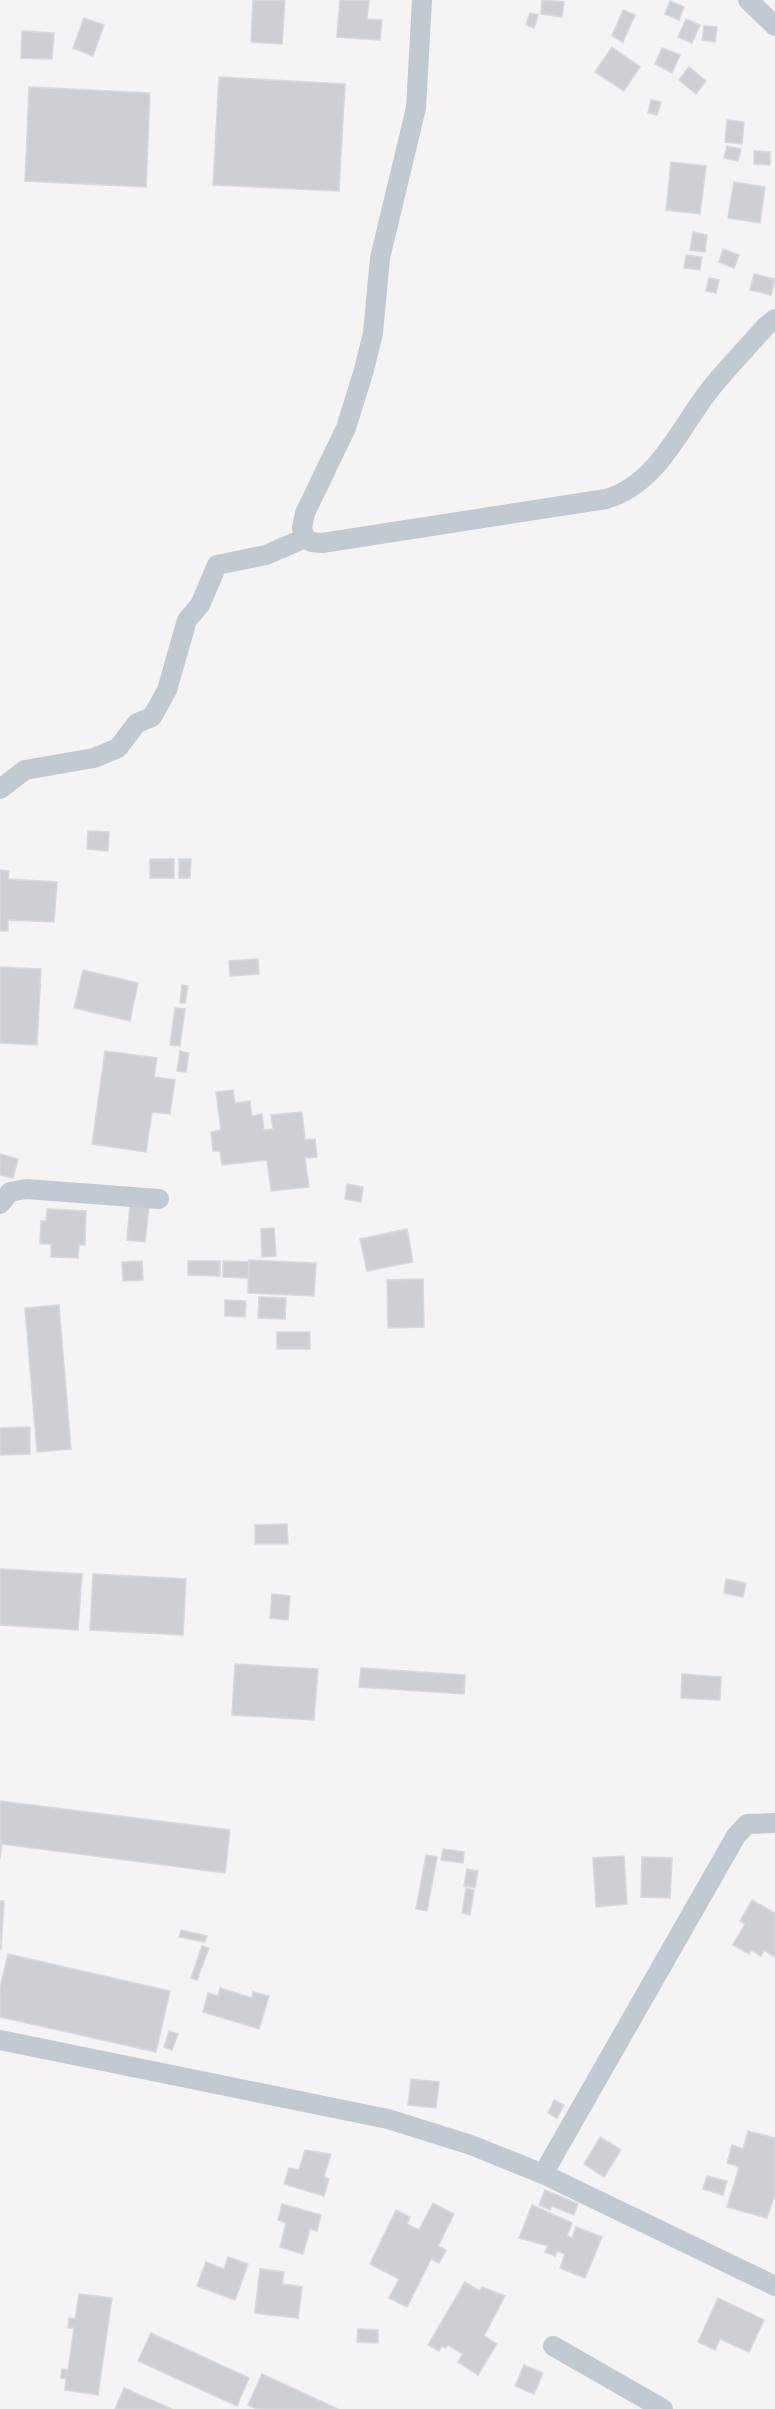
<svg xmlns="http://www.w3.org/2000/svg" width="775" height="2409" font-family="Arial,sans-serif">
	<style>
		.building { fill: #cdcfd5; stroke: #d7d9de; stroke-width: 1.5 }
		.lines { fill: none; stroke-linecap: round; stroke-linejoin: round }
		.minor { stroke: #c1cad2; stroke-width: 20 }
	</style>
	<rect width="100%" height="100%" fill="#f5f3f3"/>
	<g class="building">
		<polygon points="253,0 285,0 282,44 251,42"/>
		<polygon points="340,0 369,0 367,19 382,20 380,40 337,37"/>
		<polygon points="542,0 564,2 562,17 541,14"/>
		<polygon points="670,1 684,7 679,20 665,14"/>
		<polygon points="623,10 635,15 623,42 612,36"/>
		<polygon points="530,13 538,15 534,28 526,25"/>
		<polygon points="84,18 104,25 93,56 73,48"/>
		<polygon points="686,19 700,25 692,43 678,37"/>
		<polygon points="704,26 717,27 715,42 702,40"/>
		<polygon points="22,31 54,33 52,59 21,58"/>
		<polygon points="612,47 640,67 624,91 595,72"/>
		<polygon points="662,48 680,55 672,73 655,64"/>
		<polygon points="689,67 706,81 696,94 679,80"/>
		<polygon points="219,77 345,84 339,191 213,185"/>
		<polygon points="29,87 150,93 146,187 25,181"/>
		<polygon points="651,100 661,102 657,115 648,113"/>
		<polygon points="727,120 744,122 742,144 725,142"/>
		<polygon points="727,146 741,149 738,161 724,158"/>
		<polygon points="754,151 770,152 770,165 754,164"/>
		<polygon points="671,162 706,166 700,214 666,210"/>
		<polygon points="734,182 765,187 760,223 728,218"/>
		<polygon points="693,232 707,235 705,252 690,250"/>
		<polygon points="723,249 739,255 734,268 719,262"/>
		<polygon points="686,255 702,257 700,270 684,268"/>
		<polygon points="754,274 775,279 771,295 750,290"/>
		<polygon points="709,278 719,280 716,293 706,291"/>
		<polygon points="88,831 109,832 108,851 87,849"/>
		<rect x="150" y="859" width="24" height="19"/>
		<polygon points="179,859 191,859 190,878 179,878"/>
		<polygon points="0,870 9,871 8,879 57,882 54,922 8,920 8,931 0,931"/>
		<polygon points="258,959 259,974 230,976 229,961"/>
		<polygon points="0,967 41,969 37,1045 0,1043"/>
		<polygon points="83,970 138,983 130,1021 74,1008"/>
		<polygon points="182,985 188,986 185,1003 180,1003"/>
		<polygon points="175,1008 185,1009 180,1046 170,1045"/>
		<polygon points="105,1051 157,1058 154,1077 175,1080 170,1114 152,1112 146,1152 92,1144"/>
		<polygon points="180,1051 189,1053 186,1072 177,1071"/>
		<polygon points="233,1090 235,1103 250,1101 252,1116 262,1114 264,1130 273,1129 271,1115 302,1112 305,1140 315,1139 317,1157 305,1158 309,1187 271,1191 267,1160 222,1165 220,1151 213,1151 211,1132 221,1130 216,1092"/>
		<polygon points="0,1154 18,1159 13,1178 0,1175"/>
		<polygon points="347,1184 363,1187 361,1202 345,1199"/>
		<polygon points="130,1204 149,1206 145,1242 127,1240"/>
		<polygon points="47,1209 86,1211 85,1245 79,1245 78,1258 51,1257 51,1244 40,1244 41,1221 46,1221"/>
		<polygon points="274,1228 276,1256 262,1257 261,1229"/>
		<polygon points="407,1229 413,1262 367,1271 360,1239"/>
		<polygon points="249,1260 316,1263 314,1296 248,1293"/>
		<polygon points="142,1261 143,1280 123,1281 122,1262"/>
		<polygon points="188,1261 220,1261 220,1276 188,1275"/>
		<polygon points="223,1261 249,1262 248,1278 223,1277"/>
		<polygon points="423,1279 424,1327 388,1328 387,1280"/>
		<polygon points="259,1297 286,1298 285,1319 258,1318"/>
		<polygon points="225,1300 246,1301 245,1317 225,1316"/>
		<polygon points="59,1305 71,1449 37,1452 25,1308"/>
		<rect x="277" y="1332" width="33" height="17"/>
		<polygon points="30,1427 30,1454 0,1455 0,1428"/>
		<polygon points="287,1524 288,1544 255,1544 255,1525"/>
		<polygon points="0,1569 82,1574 78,1630 0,1625"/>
		<polygon points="93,1574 186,1579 183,1635 90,1630"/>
		<polygon points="726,1579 746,1583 743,1597 724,1593"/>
		<polygon points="272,1594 290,1596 288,1620 270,1618"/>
		<polygon points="235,1664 318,1669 314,1720 232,1715"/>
		<polygon points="361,1668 465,1675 464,1694 359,1687"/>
		<polygon points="682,1674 721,1677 720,1700 681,1698"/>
		<polygon points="0,1801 230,1830 225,1873 2,1844 0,1859"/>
		<polygon points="443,1849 464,1852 463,1863 441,1860"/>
		<polygon points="426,1855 437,1857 427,1911 416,1909"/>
		<polygon points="624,1856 627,1904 596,1907 593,1858"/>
		<polygon points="642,1857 672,1858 670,1898 641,1897"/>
		<polygon points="467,1869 478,1871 475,1888 464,1886"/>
		<polygon points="466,1888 474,1890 470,1915 462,1913"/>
		<polygon points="752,1900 775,1913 775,1957 764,1950 761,1956 751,1950 749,1954 733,1945 745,1924 740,1921"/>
		<polygon points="0,1901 4,1901 1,1949 0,1949"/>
		<polygon points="181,1930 207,1936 205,1942 179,1937"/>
		<polygon points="202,1946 209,1948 197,1980 191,1978"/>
		<polygon points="8,1954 170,1991 156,2052 0,2017 0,1988"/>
		<polygon points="220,1988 252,1998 253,1992 269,1996 259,2029 203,2012 208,1993 218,1996"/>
		<polygon points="169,2031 178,2034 172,2050 164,2047"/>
		<polygon points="411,2079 439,2082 436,2108 408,2105"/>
		<polygon points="554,2100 564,2105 557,2118 548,2113"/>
		<polygon points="748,2131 775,2138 775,2194 767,2218 727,2207 739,2167 727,2163 732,2145 743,2149"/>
		<polygon points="600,2137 621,2150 604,2177 584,2164"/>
		<polygon points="305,2150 331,2154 324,2177 329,2179 324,2196 284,2184 289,2168 299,2170"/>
		<polygon points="707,2176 727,2181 723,2195 703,2189"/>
		<polygon points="545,2190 578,2204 574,2215 552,2206 550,2210 539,2205"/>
		<polygon points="433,2203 454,2214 438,2246 446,2250 439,2263 431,2259 407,2307 389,2298 399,2279 370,2264 396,2210 410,2217 407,2224 419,2230"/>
		<polygon points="282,2204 321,2215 317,2231 310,2229 303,2254 280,2247 286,2223 278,2220"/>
		<polygon points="532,2205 572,2223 567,2236 572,2238 576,2227 602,2237 585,2278 560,2268 565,2254 557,2251 555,2256 545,2252 548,2246 519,2238"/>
		<polygon points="228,2257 248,2264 235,2300 197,2286 206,2262 224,2269"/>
		<polygon points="260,2269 284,2272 282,2284 302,2287 298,2318 255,2313"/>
		<polygon points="260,2269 284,2272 282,2284 302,2287 298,2318 255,2313"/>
		<polygon points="465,2282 480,2291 482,2287 505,2296 484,2336 497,2344 478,2375 458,2362 463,2354 448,2345 445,2348 442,2346 439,2351 428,2345"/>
		<polygon points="79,2294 112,2298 98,2395 65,2390 66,2379 61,2378 62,2369 68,2370 74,2328 68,2328 69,2318 75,2319"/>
		<polygon points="718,2298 764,2320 749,2352 720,2339 715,2350 698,2342"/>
		<polygon points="358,2329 378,2330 378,2343 357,2342"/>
		<polygon points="151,2333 249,2378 237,2406 138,2361"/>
		<polygon points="524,2365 543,2373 534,2394 515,2386"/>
		<polygon points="262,2374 338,2409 257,2409 248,2405"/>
		<polygon points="124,2388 172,2409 115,2409"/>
	</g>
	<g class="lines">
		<g class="minor">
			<path d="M422 0 416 108 380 258 373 333 364 370 346 428 305 513 302 528 305 538 311 542 322 543 606 499C656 485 679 430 708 392 726 369 747 348 766 326L775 319"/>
			<polyline points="748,0 775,26"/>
			<polyline points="0,789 25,770 94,758 118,748 137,723 152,717 167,690 187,620 200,605 217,565 266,555 305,538"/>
			<polyline points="0,1204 10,1192 26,1189 159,1199"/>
			<polyline points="0,2040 388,2119 471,2145 543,2174 775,2286"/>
			<polyline points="543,2174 736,1836 747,1824 775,1823"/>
			<polyline points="553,2346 663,2409"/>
		</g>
	</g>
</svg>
